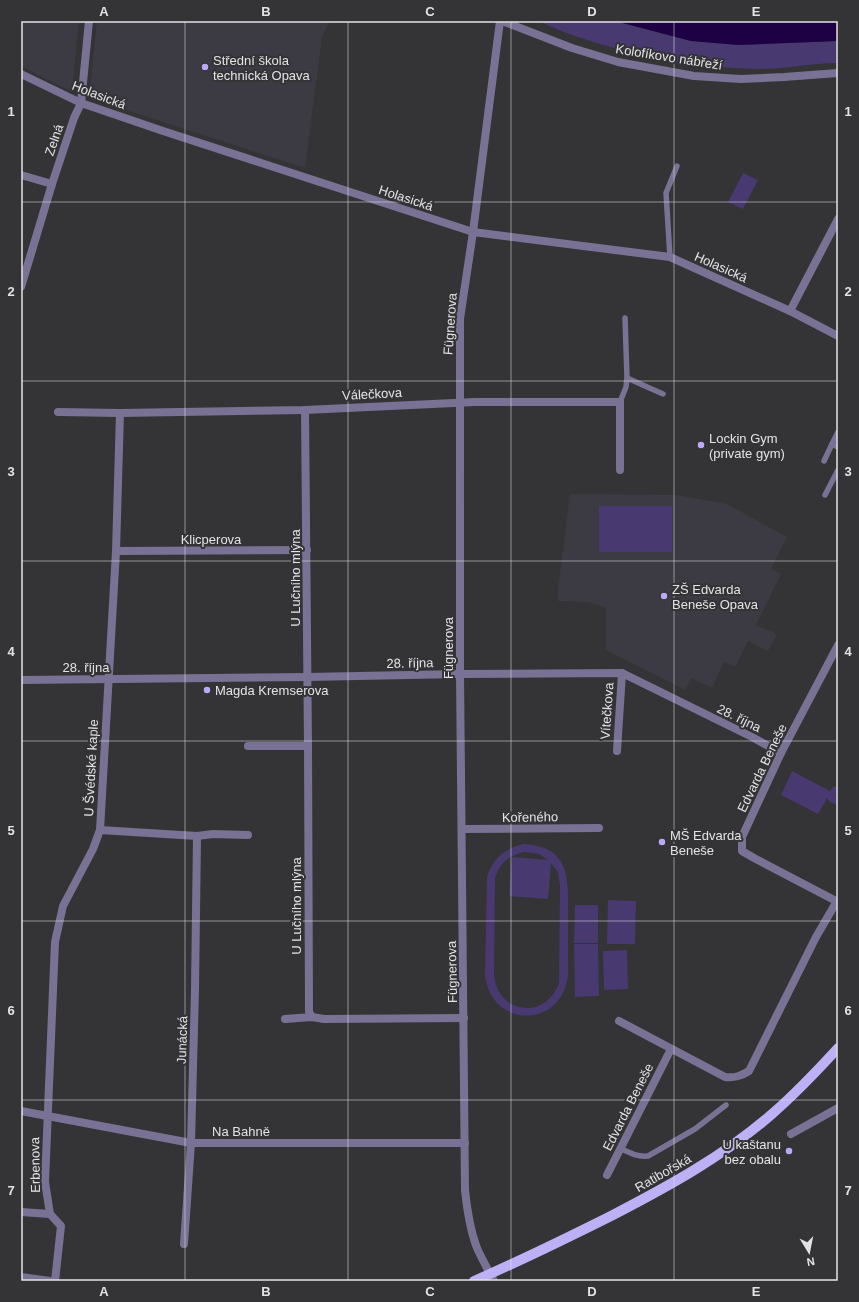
<svg xmlns="http://www.w3.org/2000/svg" width="859" height="1302" font-family="Helvetica,sans-serif">
	<style>
		.built { fill: #3c3b44 }
		.green { fill: #483971; fill-rule: evenodd }
		.water { fill: #1e0045 }
		.lines { fill: none; stroke-linecap: round; stroke-linejoin: round }
		.service { stroke: #797294; stroke-width: 5.5 }
		.minor { stroke: #797294; stroke-width: 8 }
		.tertiary { stroke: #797294; stroke-width: 8 }
		.primary { stroke: #beb0f5; stroke-width: 10 }
		.grid { fill: none; stroke: #e3e3e5; stroke-width: 1; stroke-opacity: 0.55 }
		.poi-dot { fill: #baaaf6; stroke: #343336; stroke-width: 1.5 }
		.labels { text-anchor: middle; dominant-baseline: central; stroke-width: 4; stroke-linejoin: round; paint-order: stroke }
		.street-label { font-size: 13px; fill: #e3e3e5; stroke: #343336 }
		.poi-label { font-size: 13px; fill: #e3e3e5; stroke: #343336; text-anchor: start }
		.neatline { fill: none; stroke: #e3e3e5; stroke-width: 1.5 }
		.grid-label { font-size: 13px; text-anchor: middle; font-weight: bold; fill: #e3e3e5 }
	</style>
	<rect width="100%" height="100%" fill="#343336"/>
	<g class="built">
		<polygon points="21,21 79,21 72,92 21,66"/>
		<polygon points="97,21 330,21 322,36 305,168 89,98"/>
		<polygon points="570,494 677,495 727,504 787,537 771,569 781,574 756,625 777,634 768,651 748,641 735,667 724,662 712,688 692,678 685,690 606,650 606,608 588,602 558,601 558,590"/>
	</g>
	<g class="green">
		<path d="M538 21H615L691 41 739 45 838 41V63C810 63 782 70 753 69 693 67 632 56 575 36 563 32 550 26 538 21Z"/>
		<polygon points="743,173 758,180 743,209 728,202"/>
		<rect x="599" y="506" width="73" height="46"/>
		<polygon points="792,771 830,791 833,787 838,786 838,805 830,802 827,798 818,814 781,795"/>
		<path d="M524 844C572 847 568 881 568 917 568 937 568 957 568 976 561 1029 492 1029 485 976L487 877C493 858 505 848 524 844ZM525 852 539 854 548 860 512 857 509 896 548 899 551 863 558 872 560 886 559 983C546 1020 498 1015 494 975L495 878C500 863 509 855 525 852Z"/>
		<polygon points="608,900 636,901 635,944 607,944"/>
		<polygon points="575,905 598,905 598,943 574,943"/>
		<polygon points="574,944 598,944 599,996 575,997"/>
		<polygon points="627,950 628,989 604,990 603,951"/>
	</g>
	<polygon class="water" points="615,21 838,21 838,41 739,45 691,41"/>
	<g class="lines">
		<g class="service">
			<polyline points="670,257 666,193 677,166"/>
			<polyline points="627,378 663,394"/>
			<polyline points="620,402 626,387 627,378 625,318"/>
			<polyline points="838,432 832,444 838,447"/>
			<polyline points="824,461 832,444"/>
			<polyline points="825,495 838,470"/>
			<path d="M620 1148C630 1153 637 1157 648 1156L695 1129 726 1105"/>
		</g>
		<g class="minor">
			<polyline points="502,21 572,48 618,62 694,76 741,79 784,77 838,73"/>
			<polyline points="21,74 81,103 163,131 473,232 670,257 790,311 838,336"/>
			<polyline points="21,175 52,184"/>
			<polyline points="21,287 52,184 74,118 81,103 89,21"/>
			<polyline points="790,311 838,219"/>
			<polyline points="305,410 308,746 309,1012 312,1017"/>
			<polyline points="58,412 120,413 305,410 475,402 620,402 620,470"/>
			<polyline points="116,551 307,550"/>
			<polyline points="838,645 781,753 742,837 742,851 754,858 838,902"/>
			<polyline points="21,680 307,677 460,674 622,673 752,737 781,753"/>
			<polyline points="248,746 308,746"/>
			<polyline points="617,751 622,673"/>
			<polyline points="462,829 599,828"/>
			<polyline points="100,830 197,836 213,834 248,835"/>
			<polyline points="285,1019 312,1017 324,1019 464,1018"/>
			<path d="M619 1021 725 1077C735 1078 741 1076 749 1071L816 937 837 901"/>
			<polyline points="21,1111 191,1143 465,1143"/>
			<polyline points="791,1134 838,1108"/>
			<polyline points="607,1175 671,1049"/>
			<polyline points="21,1212 50,1214"/>
			<polyline points="184,1244 191,1143 195,990 197,836"/>
			<path d="M490 1274C486 1266 481 1257 477 1248 470 1230 467 1209 465 1190L460 674V319L473 232 500 21"/>
			<polyline points="21,1277 50,1281"/>
			<polyline points="55,1281 61,1226 50,1214 45,1182 55,942 63,906 93,849 100,830 116,551 120,413"/>
		</g>
		<polyline class="tertiary" points="490,1274 494,1281"/>
		<path class="primary" d="M474 1281C520 1261 565 1239 611 1216 667 1187 724 1156 772 1114 795 1094 817 1071 838 1048"/>
	</g>
	<path class="grid" d="M185 21V1281M348 21V1281M511 21V1281M674 21V1281M21 202H838M21 381H838M21 561H838M21 741H838M21 921H838M21 1100H838"/>
	<g class="poi-dot">
		<circle cx="205" cy="67" r="4"/>
		<circle cx="701" cy="445" r="4"/>
		<circle cx="664" cy="596" r="4"/>
		<circle cx="207" cy="690" r="4"/>
		<circle cx="662" cy="842" r="4"/>
		<circle cx="789" cy="1151" r="4"/>
	</g>
	<g class="labels">
		<g class="street-label">
			<text transform="translate(669 57) rotate(9)">Kolofíkovo nábřeží</text>
			<text transform="translate(99 95) rotate(21)">Holasická</text>
			<text transform="translate(54 140) rotate(-71)">Zelná</text>
			<text transform="translate(406 198) rotate(18)">Holasická</text>
			<text transform="translate(721 267) rotate(24)">Holasická</text>
			<text transform="translate(450 324) rotate(-86)">Fügnerova</text>
			<text transform="translate(372 394) rotate(-3)">Válečkova</text>
			<text x="211" y="539">Klicperova</text>
			<text transform="translate(295 578) rotate(-90)">U Lučního mlýna</text>
			<text transform="translate(448 648) rotate(-90)">Fügnerova</text>
			<text transform="translate(410 663) rotate(-1)">28. října</text>
			<text x="86" y="667">28. října</text>
			<text transform="translate(607 711) rotate(-86)">Vítečkova</text>
			<text transform="translate(739 718) rotate(26)">28. října</text>
			<text transform="translate(91 768) rotate(-87)">U Švédské kaple</text>
			<text transform="translate(762 768) rotate(-64)">Edvarda Beneše</text>
			<text transform="translate(530 817) rotate(-1)">Kořeného</text>
			<text transform="translate(296 906) rotate(-90)">U Lučního mlýna</text>
			<text transform="translate(452 972) rotate(-91)">Fügnerova</text>
			<text transform="translate(182 1040) rotate(-88)">Junácká</text>
			<text transform="translate(628 1107) rotate(-63)">Edvarda Beneše</text>
			<text x="241" y="1131">Na Bahně</text>
			<text transform="translate(35 1165) rotate(-91)">Erbenova</text>
			<text transform="translate(663 1173) rotate(-30)">Ratibořská</text>
		</g>
		<g class="poi-label">
			<text x="213" y="60">Střední škola<tspan x="213" dy="15">technická Opava</tspan></text>
			<text x="709" y="438">Lockin Gym<tspan x="709" dy="15">(private gym)</tspan></text>
			<text x="672" y="589">ZŠ Edvarda<tspan x="672" dy="15">Beneše Opava</tspan></text>
			<text x="215" y="690">Magda Kremserova</text>
			<text x="670" y="835">MŠ Edvarda<tspan x="670" dy="15">Beneše</tspan></text>
			<text x="781" y="1144" text-anchor="end">U kaštanu<tspan x="781" dy="15">bez obalu</tspan></text>
		</g>
	</g>
	<rect width="859" height="1302" fill="none" stroke="#343336" stroke-width="44"/>
	<g transform="translate(809 1252) rotate(170)" stroke="#343336" stroke-width="3" paint-order="stroke">
	<path d="M0-3L7 15L0 10L-7 15Z" fill="#e3e3e5"/>
	<text y="-6" font-size="11" font-weight="bold" text-anchor="middle" fill="#e3e3e5">N</text>
	</g>
	<rect x="22" y="22" width="815" height="1258" class="neatline"/>
	<g class="grid-label">
		<text x="104" y="16">A</text>
		<text x="266" y="16">B</text>
		<text x="430" y="16">C</text>
		<text x="592" y="16">D</text>
		<text x="756" y="16">E</text>
		<text x="11" y="116">1</text>
		<text x="848" y="116">1</text>
		<text x="11" y="296">2</text>
		<text x="848" y="296">2</text>
		<text x="11" y="476">3</text>
		<text x="848" y="476">3</text>
		<text x="11" y="656">4</text>
		<text x="848" y="656">4</text>
		<text x="11" y="835">5</text>
		<text x="848" y="835">5</text>
		<text x="11" y="1015">6</text>
		<text x="848" y="1015">6</text>
		<text x="11" y="1195">7</text>
		<text x="848" y="1195">7</text>
		<text x="104" y="1296">A</text>
		<text x="266" y="1296">B</text>
		<text x="430" y="1296">C</text>
		<text x="592" y="1296">D</text>
		<text x="756" y="1296">E</text>
	</g>
</svg>
